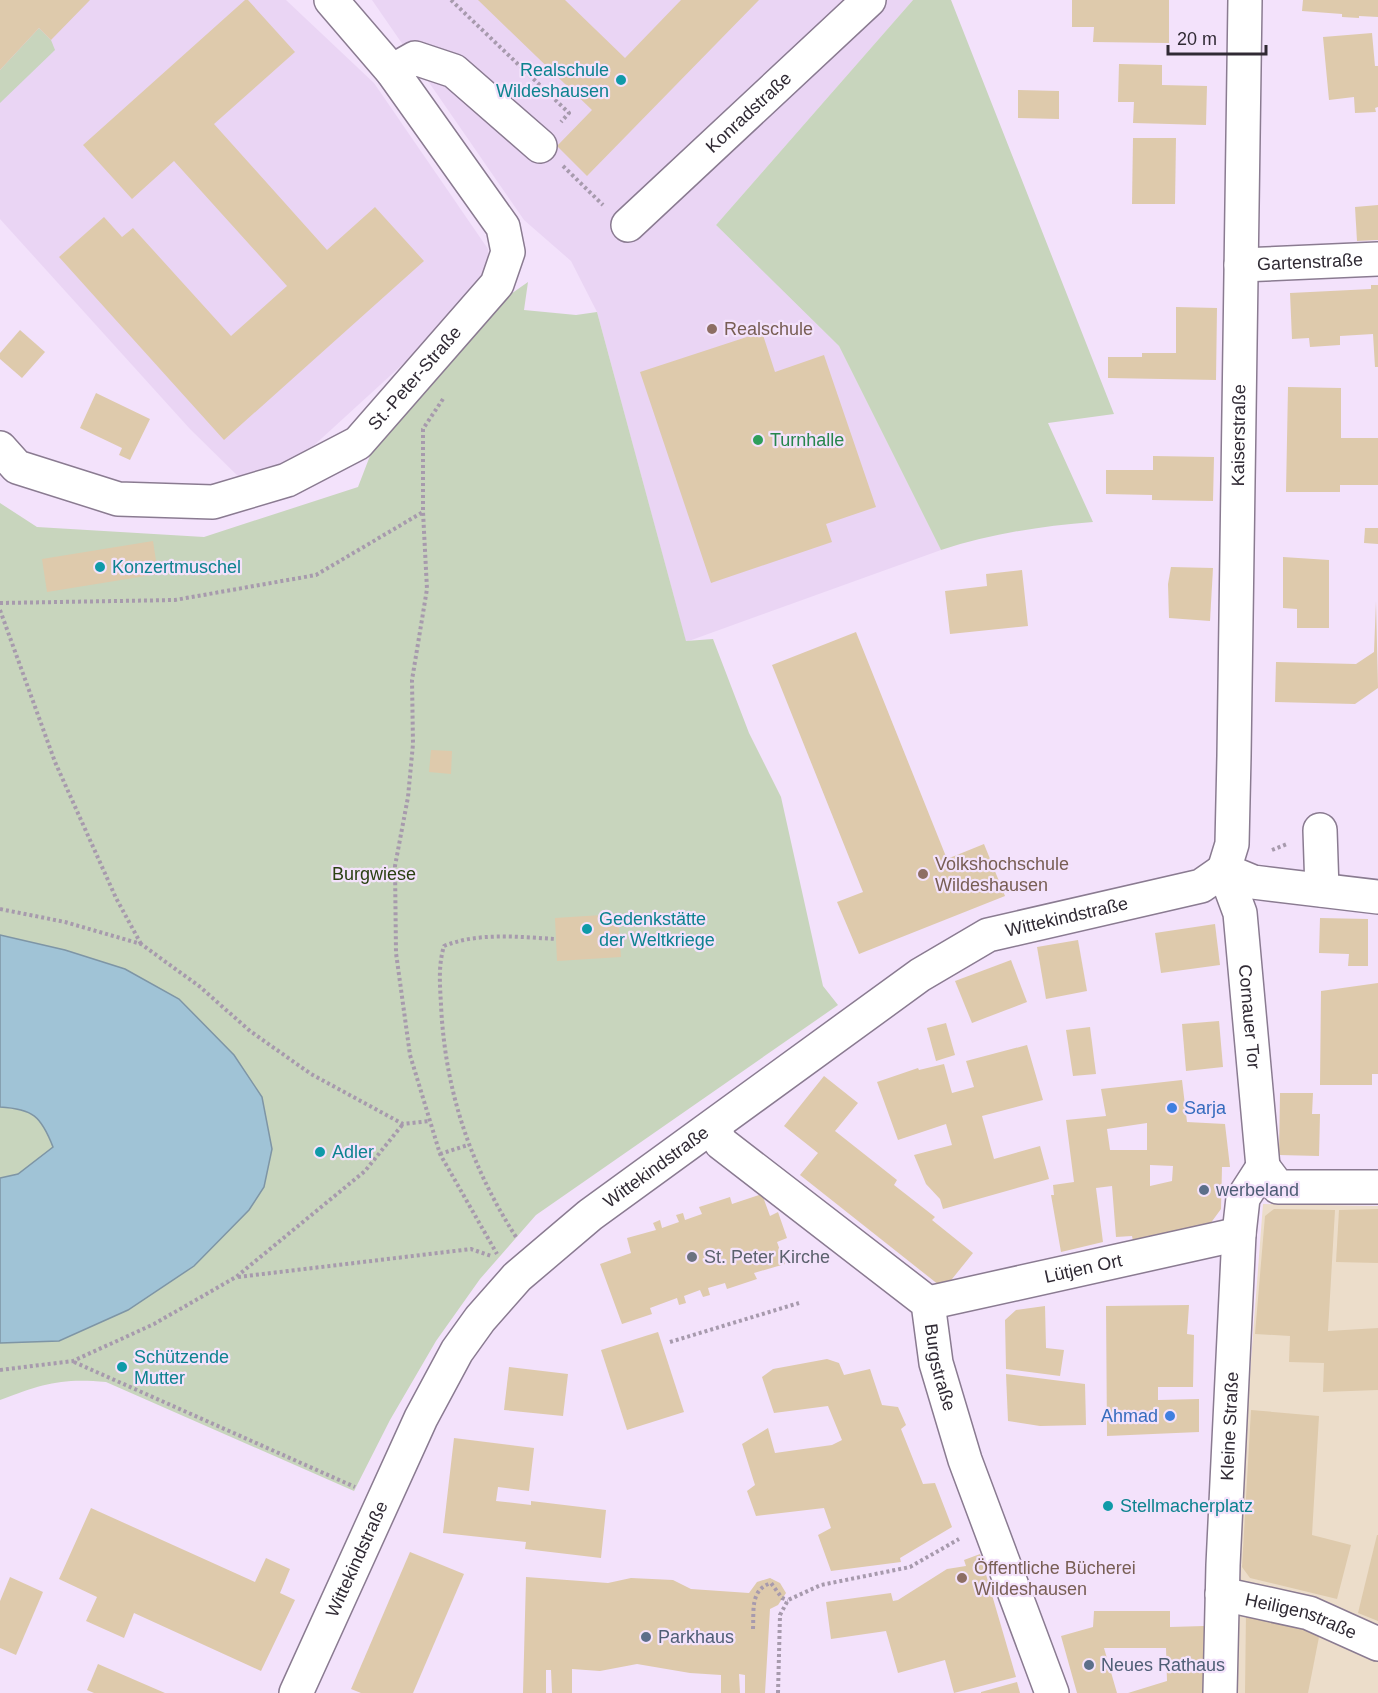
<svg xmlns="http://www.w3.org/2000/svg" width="1378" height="1693" font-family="Helvetica,sans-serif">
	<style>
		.commercial { fill: #ecddca }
		.built { fill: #ead5f4 }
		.green { fill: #c8d5bd }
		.water { fill: #a0c3d6; stroke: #7e95a5; stroke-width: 1.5 }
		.building { fill: #decaac; fill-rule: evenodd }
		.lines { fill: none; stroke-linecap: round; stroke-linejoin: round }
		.minor-casing { stroke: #8a7b91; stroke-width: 36 }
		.path { stroke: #a79aad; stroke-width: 4; stroke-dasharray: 3 3; stroke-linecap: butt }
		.minor { stroke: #fff; stroke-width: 33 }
		.culture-dot { fill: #0f9aa8; stroke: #f3e2fb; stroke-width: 2 }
		.education-dot { fill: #8d6e63; stroke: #f3e2fb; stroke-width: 2 }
		.leisure-dot { fill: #2e9e5b; stroke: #f3e2fb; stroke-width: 2 }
		.shop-dot { fill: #3f7fe0; stroke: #f3e2fb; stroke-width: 2 }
		.service-dot { fill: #5c6f8a; stroke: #f3e2fb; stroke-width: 2 }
		.worship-dot { fill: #6b7280; stroke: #f3e2fb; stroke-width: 2 }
		.labels { text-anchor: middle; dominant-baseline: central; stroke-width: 4.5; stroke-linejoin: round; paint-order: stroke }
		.culture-label { font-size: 18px; fill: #0d838f; stroke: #f3e2fb; text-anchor: start }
		.street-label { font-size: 18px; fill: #302a34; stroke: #f3e2fb }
		.education-label { font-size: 18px; fill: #785e54; stroke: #f3e2fb; text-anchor: start }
		.leisure-label { font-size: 18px; fill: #27864d; stroke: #f3e2fb; text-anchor: start }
		.park-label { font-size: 18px; fill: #2a4011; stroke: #f3e2fb }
		.shop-label { font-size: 18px; fill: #366cbe; stroke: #f3e2fb; text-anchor: start }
		.service-label { font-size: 18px; fill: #4e5e75; stroke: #f3e2fb; text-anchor: start }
		.worship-label { font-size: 18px; fill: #5b616d; stroke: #f3e2fb; text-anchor: start }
	</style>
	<rect width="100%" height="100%" fill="#f3e2fb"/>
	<polygon class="commercial" points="1263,1204 1378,1206 1378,1693 1230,1693 1235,1569"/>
	<g class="built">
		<polygon points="0,0 286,0 374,83 488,249 488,278 449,322 287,470 244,482 190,429 0,219"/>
		<polygon points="372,0 913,0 716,225 839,346 941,550 686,642 597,312 571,261 524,220"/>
	</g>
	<g class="green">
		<path d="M913 0H951L1114 414 1048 423 1093 522C1040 526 991 534 941 550L839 346 716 225Z"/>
		<polygon points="39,28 51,40 55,50 0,103 0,70"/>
		<path d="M528 282 524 310 576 315 597 312 686 641 713 639 749 733 781 797 823 986 838 1005 536 1215 480 1279 436 1341 390 1420 354 1491 106 1382C60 1378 43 1384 0 1400V503L37 527 204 537 358 487 378 435 482 314Z"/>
	</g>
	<path class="water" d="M0 935 65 950 125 969 179 999 234 1055 262 1097 272 1149 264 1187 249 1210 194 1266 128 1310 59 1341 0 1343V1178L18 1174 53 1147C41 1116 33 1109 0 1107Z"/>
	<g class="building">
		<polygon points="0,0 90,0 51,40 39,28 0,70"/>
		<polygon points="245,0 248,0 295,52 214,124 327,250 375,207 424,261 224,440 59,257 104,217 122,237 133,228 231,336 287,286 174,161 132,199 83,145"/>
		<polygon points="478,0 565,0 625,58 681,0 759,0 587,176 557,146 592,110"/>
		<polygon points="1072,0 1169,0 1169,43 1093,42 1094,27 1072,27"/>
		<polygon points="1303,0 1378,0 1378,17 1359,16 1359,18 1342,17 1342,14 1302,11"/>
		<polygon points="1372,33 1375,66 1378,66 1378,107 1375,108 1376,112 1355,113 1354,97 1329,100 1323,37"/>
		<polygon points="1119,64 1162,65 1162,85 1207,86 1206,125 1133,123 1134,102 1118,102"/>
		<polygon points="1018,90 1059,91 1059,119 1018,118"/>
		<polygon points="1133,138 1176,138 1175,204 1132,204"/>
		<polygon points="1378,205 1378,240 1357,241 1355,207"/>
		<polygon points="1371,285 1378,285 1378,367 1375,367 1373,334 1340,336 1340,345 1310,347 1309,338 1292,339 1290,293 1371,289"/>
		<polygon points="1176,307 1217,308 1216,380 1108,378 1108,357 1142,357 1142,353 1176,353"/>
		<polygon points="20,330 45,352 22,378 0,359 0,353"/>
		<polygon points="762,332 775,372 824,355 876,507 826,524 832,542 711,583 640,372"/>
		<polygon points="1288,387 1341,388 1341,438 1378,438 1378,485 1340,485 1340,492 1286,492"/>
		<polygon points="96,393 150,419 130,460 119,455 122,448 80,428"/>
		<polygon points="1153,456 1214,457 1213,501 1152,500 1152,495 1106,494 1106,470 1153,470"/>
		<polygon points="1365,528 1378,528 1378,544 1364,543"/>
		<polygon points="153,541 158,574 47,592 42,559"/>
		<polygon points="1283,557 1329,560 1329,628 1297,628 1297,609 1283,608"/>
		<polygon points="1171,567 1213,568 1210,621 1169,618 1168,584"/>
		<polygon points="1022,570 1028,626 950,634 945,591 987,586 986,574"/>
		<polygon points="1376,601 1378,688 1355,704 1275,702 1276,662 1356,664 1374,652"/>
		<polygon points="856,632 947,859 984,844 1005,896 859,954 837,902 863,892 772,665"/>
		<polygon points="431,750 452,751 451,774 429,772"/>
		<polygon points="618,914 621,957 557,961 555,918"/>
		<polygon points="1320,918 1368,919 1368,966 1348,966 1349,954 1319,953"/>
		<polygon points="1215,924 1220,965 1161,973 1155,933"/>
		<polygon points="1078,940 1087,991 1046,999 1037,947"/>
		<polygon points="1011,960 1027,1002 972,1023 955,981"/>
		<polygon points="1378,983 1378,1074 1372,1074 1372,1085 1320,1085 1321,991"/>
		<polygon points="1219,1021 1223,1067 1186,1071 1182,1024"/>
		<polygon points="946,1023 955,1055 936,1061 927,1028"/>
		<polygon points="1090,1027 1096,1074 1073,1076 1066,1030"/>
		<polygon points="1027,1045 1043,1100 982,1116 994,1159 1040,1146 1049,1179 943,1209 940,1199 926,1184 914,1155 952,1145 946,1124 898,1140 877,1082 918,1068 919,1070 944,1064 952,1093 974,1087 966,1061"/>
		<polygon points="824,1076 858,1103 835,1131 897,1180 894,1185 935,1217 932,1220 973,1253 944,1289 800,1175 818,1153 784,1126"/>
		<path d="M1182 1080 1187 1122 1225 1124 1230 1167H1222L1221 1209 1210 1224 1133 1241 1132 1236 1116 1237 1112 1186 1096 1188 1103 1242 1061 1252 1051 1195H1054L1053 1185 1074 1182 1066 1120 1106 1116 1101 1089ZM1147 1123V1150H1110L1107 1129ZM1150 1165 1173 1166 1172 1181 1150 1186Z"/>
		<polygon points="1280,1093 1313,1093 1312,1114 1320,1114 1319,1156 1279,1155"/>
		<polygon points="762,1194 770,1216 778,1212 787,1238 777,1242 785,1264 754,1273 757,1279 727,1289 725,1283 708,1288 710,1295 703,1297 700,1290 684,1296 686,1303 679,1305 677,1298 650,1308 652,1314 622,1324 600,1264 631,1253 627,1238 656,1230 653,1223 660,1220 662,1228 679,1222 676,1215 683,1213 685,1220 702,1214 699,1207 724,1199 730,1197 732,1204"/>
		<polygon points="1274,1209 1335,1210 1328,1331 1378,1328 1378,1390 1323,1392 1324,1363 1289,1362 1290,1336 1255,1334 1265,1216"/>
		<polygon points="1378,1209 1378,1263 1336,1262 1339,1210"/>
		<polygon points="1189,1305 1187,1334 1194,1335 1193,1387 1158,1387 1158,1400 1199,1399 1199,1432 1107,1436 1106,1306"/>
		<polygon points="1045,1306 1046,1348 1064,1350 1060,1376 1006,1369 1005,1320 1016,1310"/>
		<polygon points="658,1332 684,1412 627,1430 601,1350"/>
		<polygon points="827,1359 839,1363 844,1375 870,1369 882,1405 898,1407 906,1425 901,1429 923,1484 935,1483 952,1527 900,1558 901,1562 831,1571 818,1535 831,1528 824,1508 756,1516 747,1491 755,1485 742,1444 768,1428 775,1453 832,1445 842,1440 828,1406 774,1413 762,1377 773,1369"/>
		<polygon points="509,1367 568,1374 563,1416 504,1410"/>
		<polygon points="1006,1374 1085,1384 1086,1425 1040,1426 1008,1421"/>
		<polygon points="1251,1410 1319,1416 1312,1535 1351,1545 1337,1599 1250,1578 1242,1567"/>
		<polygon points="454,1438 534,1448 529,1491 498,1487 496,1501 531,1505 531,1501 606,1510 601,1558 525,1549 526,1542 443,1533"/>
		<polygon points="91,1508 255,1582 266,1558 290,1569 280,1593 295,1600 261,1671 134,1613 124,1638 86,1621 97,1597 59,1579"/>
		<polygon points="1377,1535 1378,1535 1378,1621 1358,1613"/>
		<polygon points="410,1552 464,1574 413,1693 361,1693 351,1689"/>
		<polygon points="980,1554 1016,1677 954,1693 945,1660 898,1673 886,1631 831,1639 826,1602 891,1593 893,1601 898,1600 947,1569 966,1566 964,1560"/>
		<polygon points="10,1577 43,1592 16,1655 0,1648 0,1601"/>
		<polygon points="526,1577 608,1583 631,1578 673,1580 691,1589 749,1593 757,1582 770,1578 780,1583 786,1593 778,1605 770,1609 765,1693 745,1693 745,1675 739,1674 740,1693 721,1693 721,1675 690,1673 637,1664 600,1671 572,1669 572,1693 552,1693 551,1670 546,1670 546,1693 523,1693"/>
		<polygon points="1094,1611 1170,1611 1170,1627 1204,1626 1204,1693 1128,1693 1167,1681 1166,1648 1104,1648 1117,1693 1077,1693 1061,1636 1093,1627"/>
		<polygon points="1246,1612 1320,1632 1308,1693 1245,1693"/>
		<polygon points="98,1664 165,1693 94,1693 87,1690"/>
		<polygon points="1017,1682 1020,1693 981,1693 981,1692"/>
	</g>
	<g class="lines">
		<g class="minor-casing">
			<g id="minor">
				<polyline points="392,71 415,58 454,71 540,146"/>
				<path id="s1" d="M628 225 869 0"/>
				<path id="s2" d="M1241 265 1378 259"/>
				<path id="s3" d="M0 448 17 467 118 499 213 502 287 480 358 443 497 284 508 252 503 227 392 71 331 0"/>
				<polyline points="1320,830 1322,890"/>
				<path id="s4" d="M1224 870 1232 844 1234 756 1245 0"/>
				<path id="s5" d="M1224 870 1240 913 1263 1167"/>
				<polyline points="1224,870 1253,882 1378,897"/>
				<path id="s6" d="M713 1127 721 1143 928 1303 936 1363 965 1460 1052 1693"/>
				<polyline points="1263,1167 1278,1187 1378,1187"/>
				<path id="s7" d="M928 1303 1239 1234"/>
				<path id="s8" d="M1222 1594 1309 1613 1378 1644"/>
				<path id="s9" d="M296 1693 421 1418 457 1351 480 1319 517 1277 590 1215 920 975 988 935 1201 886 1224 870"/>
				<path id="s10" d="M1220 1693 1223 1565 1239 1234 1243 1198 1263 1167"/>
			</g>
		</g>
		<g class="path">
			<polyline points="451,0 569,113 561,122"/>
			<polyline points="563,166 603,205"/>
			<polyline points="443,399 423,429 423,512 427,589 412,680 413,744 408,797 395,866 396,953 410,1055 440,1154 497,1254"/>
			<polyline points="0,603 175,600 316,575 423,512"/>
			<polyline points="0,610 55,762 116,898 141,944"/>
			<polyline points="1272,850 1287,844"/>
			<polyline points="0,909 65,922 141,944 199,986 250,1031 311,1074 403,1124 430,1121"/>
			<polyline points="440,1154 468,1145"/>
			<path d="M516 1237C470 1165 445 1090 441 1005 440 985 438 966 444 946 478 932 520 937 556 939"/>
			<polyline points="238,1277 471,1249 491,1256"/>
			<polyline points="670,1342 799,1303"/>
			<polyline points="74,1362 355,1487"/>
			<polyline points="0,1370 73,1361 154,1324 236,1277 365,1171 403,1124"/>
			<path d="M753 1629C754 1610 750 1590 771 1583L782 1598 788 1600"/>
			<polyline points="778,1693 780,1615 788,1600 821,1585 910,1567 959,1539"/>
		</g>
		<use href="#minor" class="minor"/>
	</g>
	<g class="culture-dot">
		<circle cx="621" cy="80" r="6"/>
		<circle cx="100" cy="567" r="6"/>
		<circle cx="587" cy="929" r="6"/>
		<circle cx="320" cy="1152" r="6"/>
		<circle cx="122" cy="1367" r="6"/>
		<circle cx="1108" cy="1506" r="6"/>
	</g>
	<g class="education-dot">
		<circle cx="712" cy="329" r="6"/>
		<circle cx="923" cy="874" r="6"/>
		<circle cx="962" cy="1578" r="6"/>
	</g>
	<circle class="leisure-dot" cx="758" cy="440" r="6"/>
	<g class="shop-dot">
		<circle cx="1172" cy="1108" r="6"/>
		<circle cx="1170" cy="1416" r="6"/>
	</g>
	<g class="service-dot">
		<circle cx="1204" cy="1190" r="6"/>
		<circle cx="646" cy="1637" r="6"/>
		<circle cx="1089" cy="1665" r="6"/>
	</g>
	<circle class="worship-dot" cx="692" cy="1257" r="6"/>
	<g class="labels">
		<g class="culture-label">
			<text x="609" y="70" text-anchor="end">Realschule<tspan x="609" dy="21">Wildeshausen</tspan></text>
			<text x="112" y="567">Konzertmuschel</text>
			<text x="599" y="919">Gedenkstätte<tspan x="599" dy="21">der Weltkriege</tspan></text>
			<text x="332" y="1152">Adler</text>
			<text x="134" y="1357">Schützende<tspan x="134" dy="21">Mutter</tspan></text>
			<text x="1120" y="1506">Stellmacherplatz</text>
		</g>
		<g class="street-label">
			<text stroke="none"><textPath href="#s1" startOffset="165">Konradstraße</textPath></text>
			<text stroke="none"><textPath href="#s2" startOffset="69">Gartenstraße</textPath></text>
			<text stroke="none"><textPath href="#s3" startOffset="470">St.-Peter-Straße</textPath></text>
			<text stroke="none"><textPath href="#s4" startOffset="436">Kaiserstraße</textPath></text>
			<text stroke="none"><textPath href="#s9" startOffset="1137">Wittekindstraße</textPath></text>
			<text stroke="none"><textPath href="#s5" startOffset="150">Cornauer Tor</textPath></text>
			<text stroke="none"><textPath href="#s9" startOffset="651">Wittekindstraße</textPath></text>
			<text stroke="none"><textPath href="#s7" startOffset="159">Lütjen Ort</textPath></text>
			<text stroke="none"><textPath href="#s6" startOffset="345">Burgstraße</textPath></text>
			<text stroke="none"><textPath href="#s10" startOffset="267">Kleine Straße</textPath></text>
			<text stroke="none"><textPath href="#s9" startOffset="147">Wittekindstraße</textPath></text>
			<text stroke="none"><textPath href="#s8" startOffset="82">Heiligenstraße</textPath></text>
		</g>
		<g class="education-label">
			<text x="724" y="329">Realschule</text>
			<text x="935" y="864">Volkshochschule<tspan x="935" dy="21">Wildeshausen</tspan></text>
			<text x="974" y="1568">Öffentliche Bücherei<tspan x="974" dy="21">Wildeshausen</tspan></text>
		</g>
		<g class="leisure-label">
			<text x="770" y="440">Turnhalle</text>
		</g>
		<g class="park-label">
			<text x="374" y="874">Burgwiese</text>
		</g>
		<g class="shop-label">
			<text x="1184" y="1108">Sarja</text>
			<text x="1158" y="1416" text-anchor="end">Ahmad</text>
		</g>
		<g class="service-label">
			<text x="1216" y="1190">werbeland</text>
			<text x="658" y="1637">Parkhaus</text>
			<text x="1101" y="1665">Neues Rathaus</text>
		</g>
		<g class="worship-label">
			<text x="704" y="1257">St. Peter Kirche</text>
		</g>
	</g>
	<path d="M1168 45v9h98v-9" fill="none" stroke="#302a34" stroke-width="3"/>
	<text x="1177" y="45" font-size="18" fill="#302a34" stroke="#f3e2fb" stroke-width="4.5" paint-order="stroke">20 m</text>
</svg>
